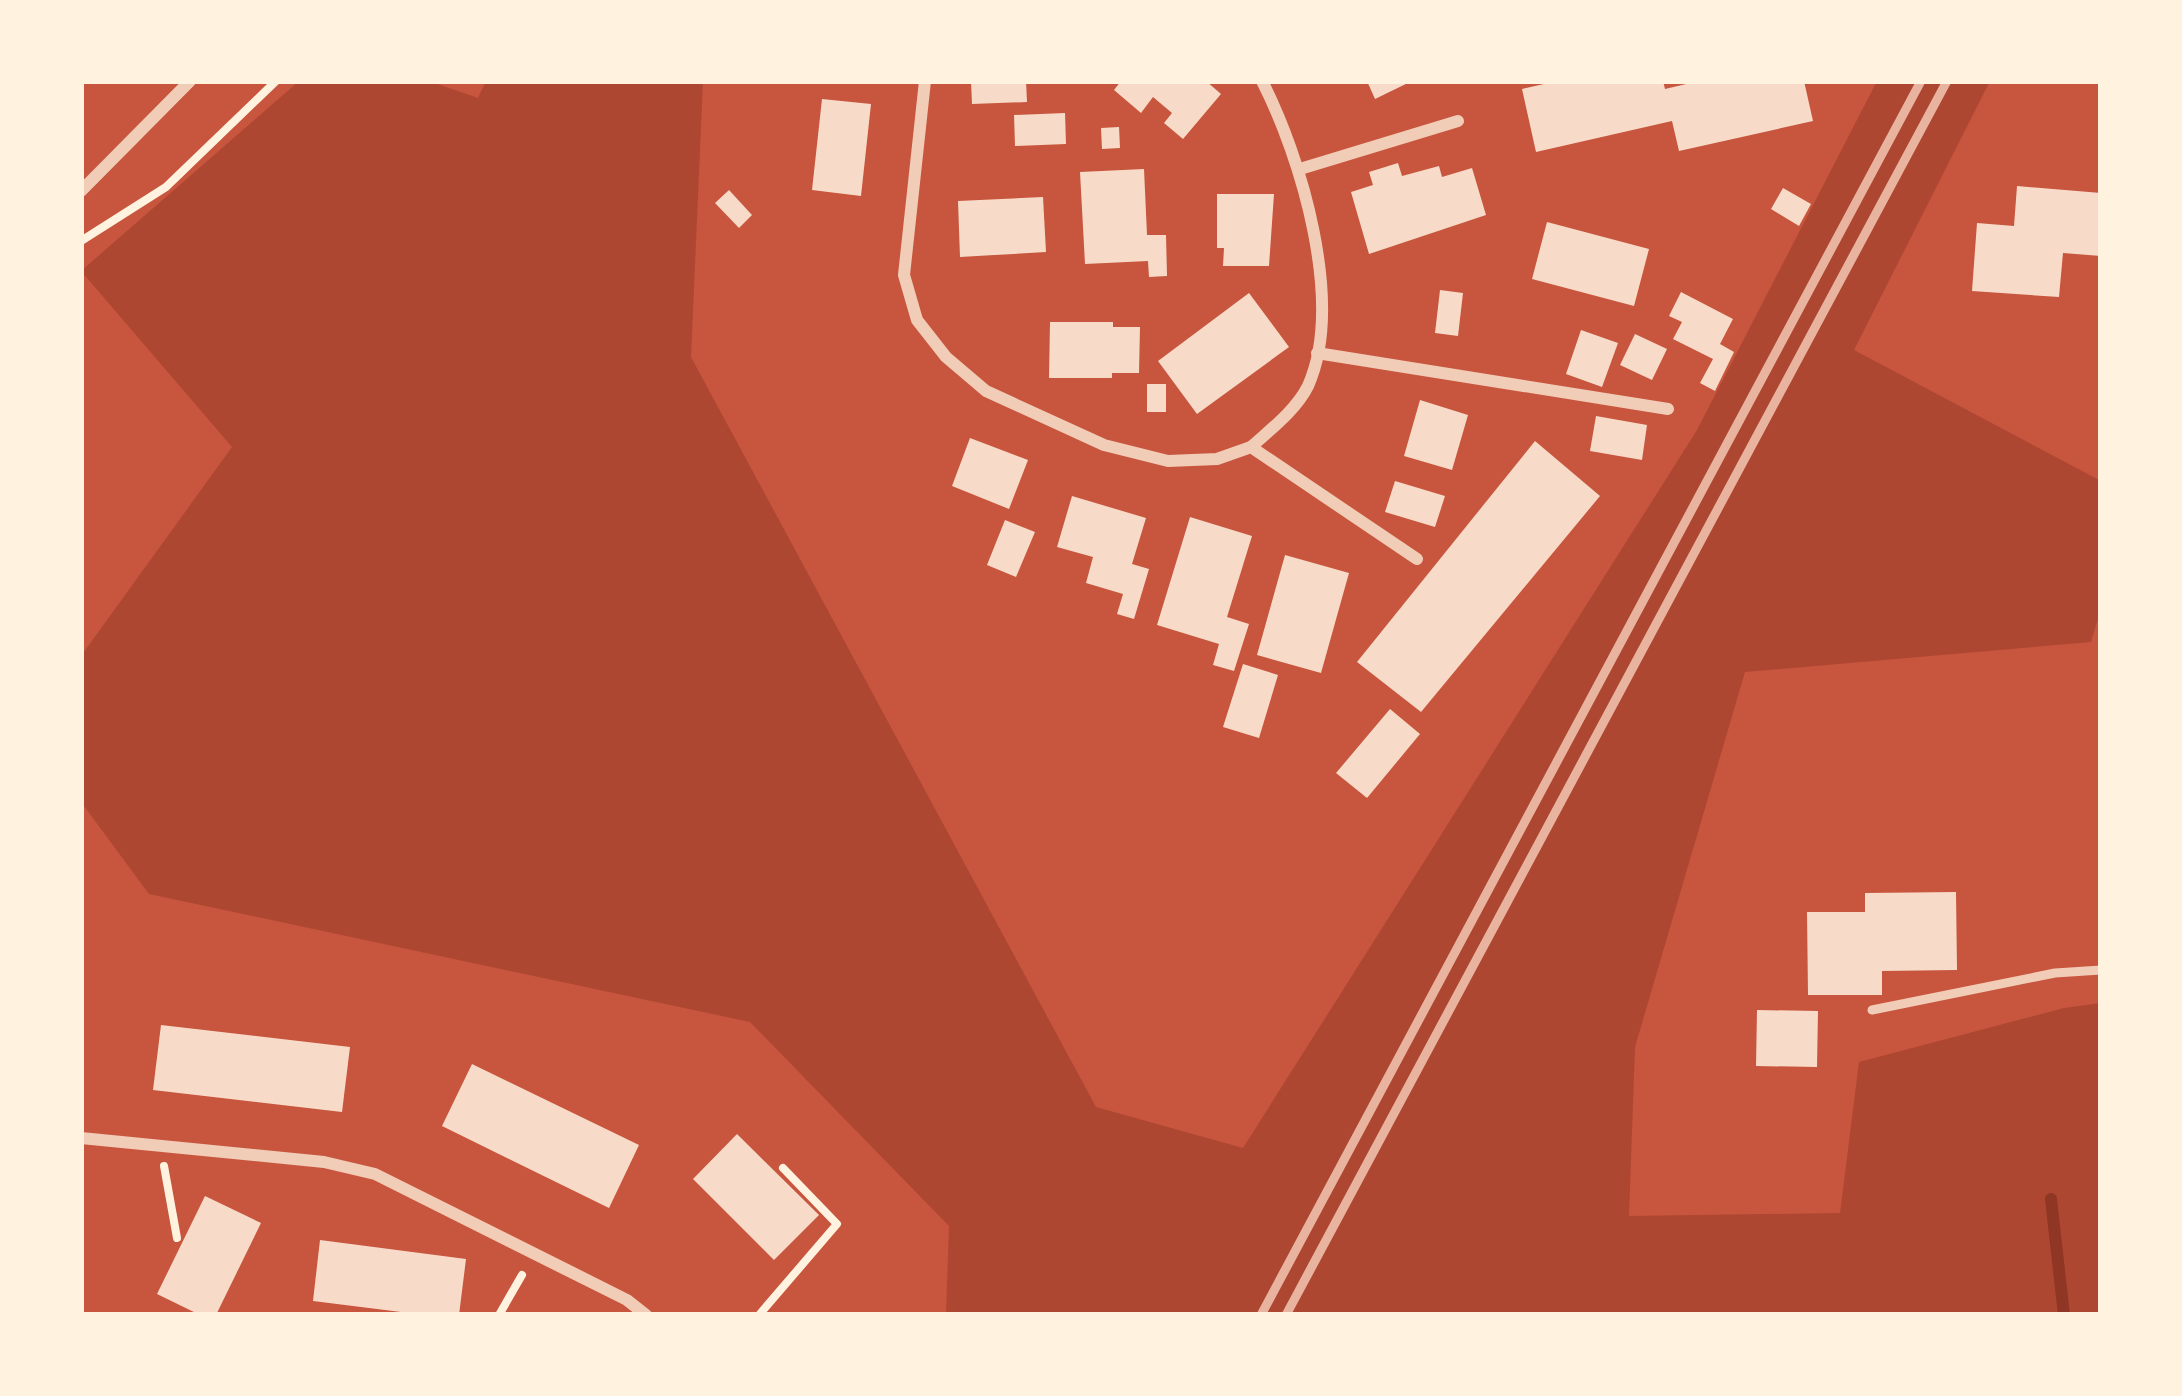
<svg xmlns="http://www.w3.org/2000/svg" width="2182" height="1396" font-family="'PT Sans',sans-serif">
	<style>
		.green { fill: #ae4732 }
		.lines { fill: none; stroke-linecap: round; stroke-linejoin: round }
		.stream { stroke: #8f3625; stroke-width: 12 }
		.building { fill: #f7dbc8 }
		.path { stroke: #fff3e0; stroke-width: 8 }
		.service { stroke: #f1ccb7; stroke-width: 9 }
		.minor { stroke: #f1ccb7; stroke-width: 12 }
		.rail { stroke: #e9b49f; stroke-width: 9 }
	</style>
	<rect width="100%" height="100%" fill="#c8553d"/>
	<polygon class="green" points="299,81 429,81 478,98 486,81 703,81 691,357 1096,1107 1243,1148 1697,430 1877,81 1990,81 1854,350 2101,481 2101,609 2091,642 1745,672 1635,1047 1629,1216 1840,1213 1859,1062 2064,1008 2101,1003 2101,1315 946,1315 949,1226 750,1022 149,894 81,802 81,656 232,447 81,271"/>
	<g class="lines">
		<polyline class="stream" points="2051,1199 2064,1315"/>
	</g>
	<g class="building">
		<polygon points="971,81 1026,81 1027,102 972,104"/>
		<polygon points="1121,81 1206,81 1221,94 1183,139 1164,123 1172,113 1153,97 1141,113 1114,90"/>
		<polygon points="1367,81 1412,81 1375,99"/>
		<polygon points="1557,81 1663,81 1665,89 1699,81 1804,81 1813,121 1679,151 1672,121 1536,152 1522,89"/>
		<polygon points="822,99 871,104 861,196 812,190"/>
		<polygon points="1065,113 1066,144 1015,146 1014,115"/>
		<polygon points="1119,127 1120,148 1102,149 1101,128"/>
		<polygon points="1398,163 1402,176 1439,166 1442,177 1472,168 1486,215 1369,254 1351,192 1373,185 1369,172"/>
		<polygon points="1144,169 1147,235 1166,235 1167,276 1149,277 1148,261 1085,264 1080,172"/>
		<polygon points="2017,186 2101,193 2101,256 2063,253 2059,297 1972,291 1977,223 2014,226"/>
		<polygon points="1783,188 1811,204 1799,226 1771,209"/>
		<polygon points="729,190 752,215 739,228 715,203"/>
		<polygon points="1217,194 1274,194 1269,266 1223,266 1224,248 1217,248"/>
		<polygon points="1043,197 1046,252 960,257 958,201"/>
		<polygon points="1547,222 1649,249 1634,306 1532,279"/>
		<polygon points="1440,290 1463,293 1458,336 1435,333"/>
		<polygon points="1681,292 1733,319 1720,344 1734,352 1715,391 1700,383 1713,359 1673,339 1682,322 1669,316"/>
		<polygon points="1249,293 1289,347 1197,414 1158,361"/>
		<polygon points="1050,322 1113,322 1113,327 1140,327 1139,373 1112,373 1112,378 1049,378"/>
		<polygon points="1581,330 1618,343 1602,387 1566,374"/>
		<polygon points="1635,334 1667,349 1652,380 1620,365"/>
		<rect x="1147" y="384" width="19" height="28"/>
		<polygon points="1420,400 1468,415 1452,470 1404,456"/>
		<polygon points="1596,416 1647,425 1642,460 1590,451"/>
		<polygon points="970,438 1028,460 1009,509 952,486"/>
		<polygon points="1535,441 1600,496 1421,712 1357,662"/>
		<polygon points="1395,481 1445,496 1435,527 1385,512"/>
		<polygon points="1072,496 1146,518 1132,564 1149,569 1134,619 1117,614 1123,594 1086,583 1093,557 1057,547"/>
		<polygon points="1190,517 1252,536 1227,617 1249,624 1234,671 1213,665 1219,644 1157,625"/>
		<polygon points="1005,520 1035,532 1016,577 987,565"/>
		<polygon points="1285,555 1349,573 1321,673 1257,655"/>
		<polygon points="1243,664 1278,675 1259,738 1223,727"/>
		<polygon points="1390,709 1420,734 1367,798 1336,773"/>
		<polygon points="1956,892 1957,970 1882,971 1882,995 1808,995 1807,912 1865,912 1865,893"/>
		<polygon points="1757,1010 1818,1011 1817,1067 1756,1066"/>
		<polygon points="161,1025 350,1047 342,1112 153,1090"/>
		<polygon points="472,1064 639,1145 609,1208 442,1126"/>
		<polygon points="737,1134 819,1215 774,1260 693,1179"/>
		<polygon points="205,1196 261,1223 216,1315 200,1315 157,1294"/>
		<polygon points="320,1240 466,1259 459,1315 425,1315 313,1301"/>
	</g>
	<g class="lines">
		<g class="path">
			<polyline points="81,241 166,187 276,81"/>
			<polyline points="164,1166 177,1238"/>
			<polyline points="499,1315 522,1275"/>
			<polyline points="759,1315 837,1224 783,1168"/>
		</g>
		<polyline class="service" points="1872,1010 2055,973 2101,970"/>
		<g class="minor">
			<polyline points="925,81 904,275 917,320 946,357 986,391 1104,445 1168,461 1217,459 1251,447 1417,559"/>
			<polyline points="1300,169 1458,121"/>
			<polyline points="81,191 190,81"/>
			<polyline points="1317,353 1668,409"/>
			<path d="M1251 447C1271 429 1296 410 1308 386 1345 303 1301 157 1262 81"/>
			<polyline points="81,1138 324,1162 375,1174 627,1300 646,1315"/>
		</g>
		<g class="rail">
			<polyline points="1261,1315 1921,81"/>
			<polyline points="1286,1315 1947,81"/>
		</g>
	</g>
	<rect width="2182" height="1396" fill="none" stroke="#fff3e0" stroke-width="168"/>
</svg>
